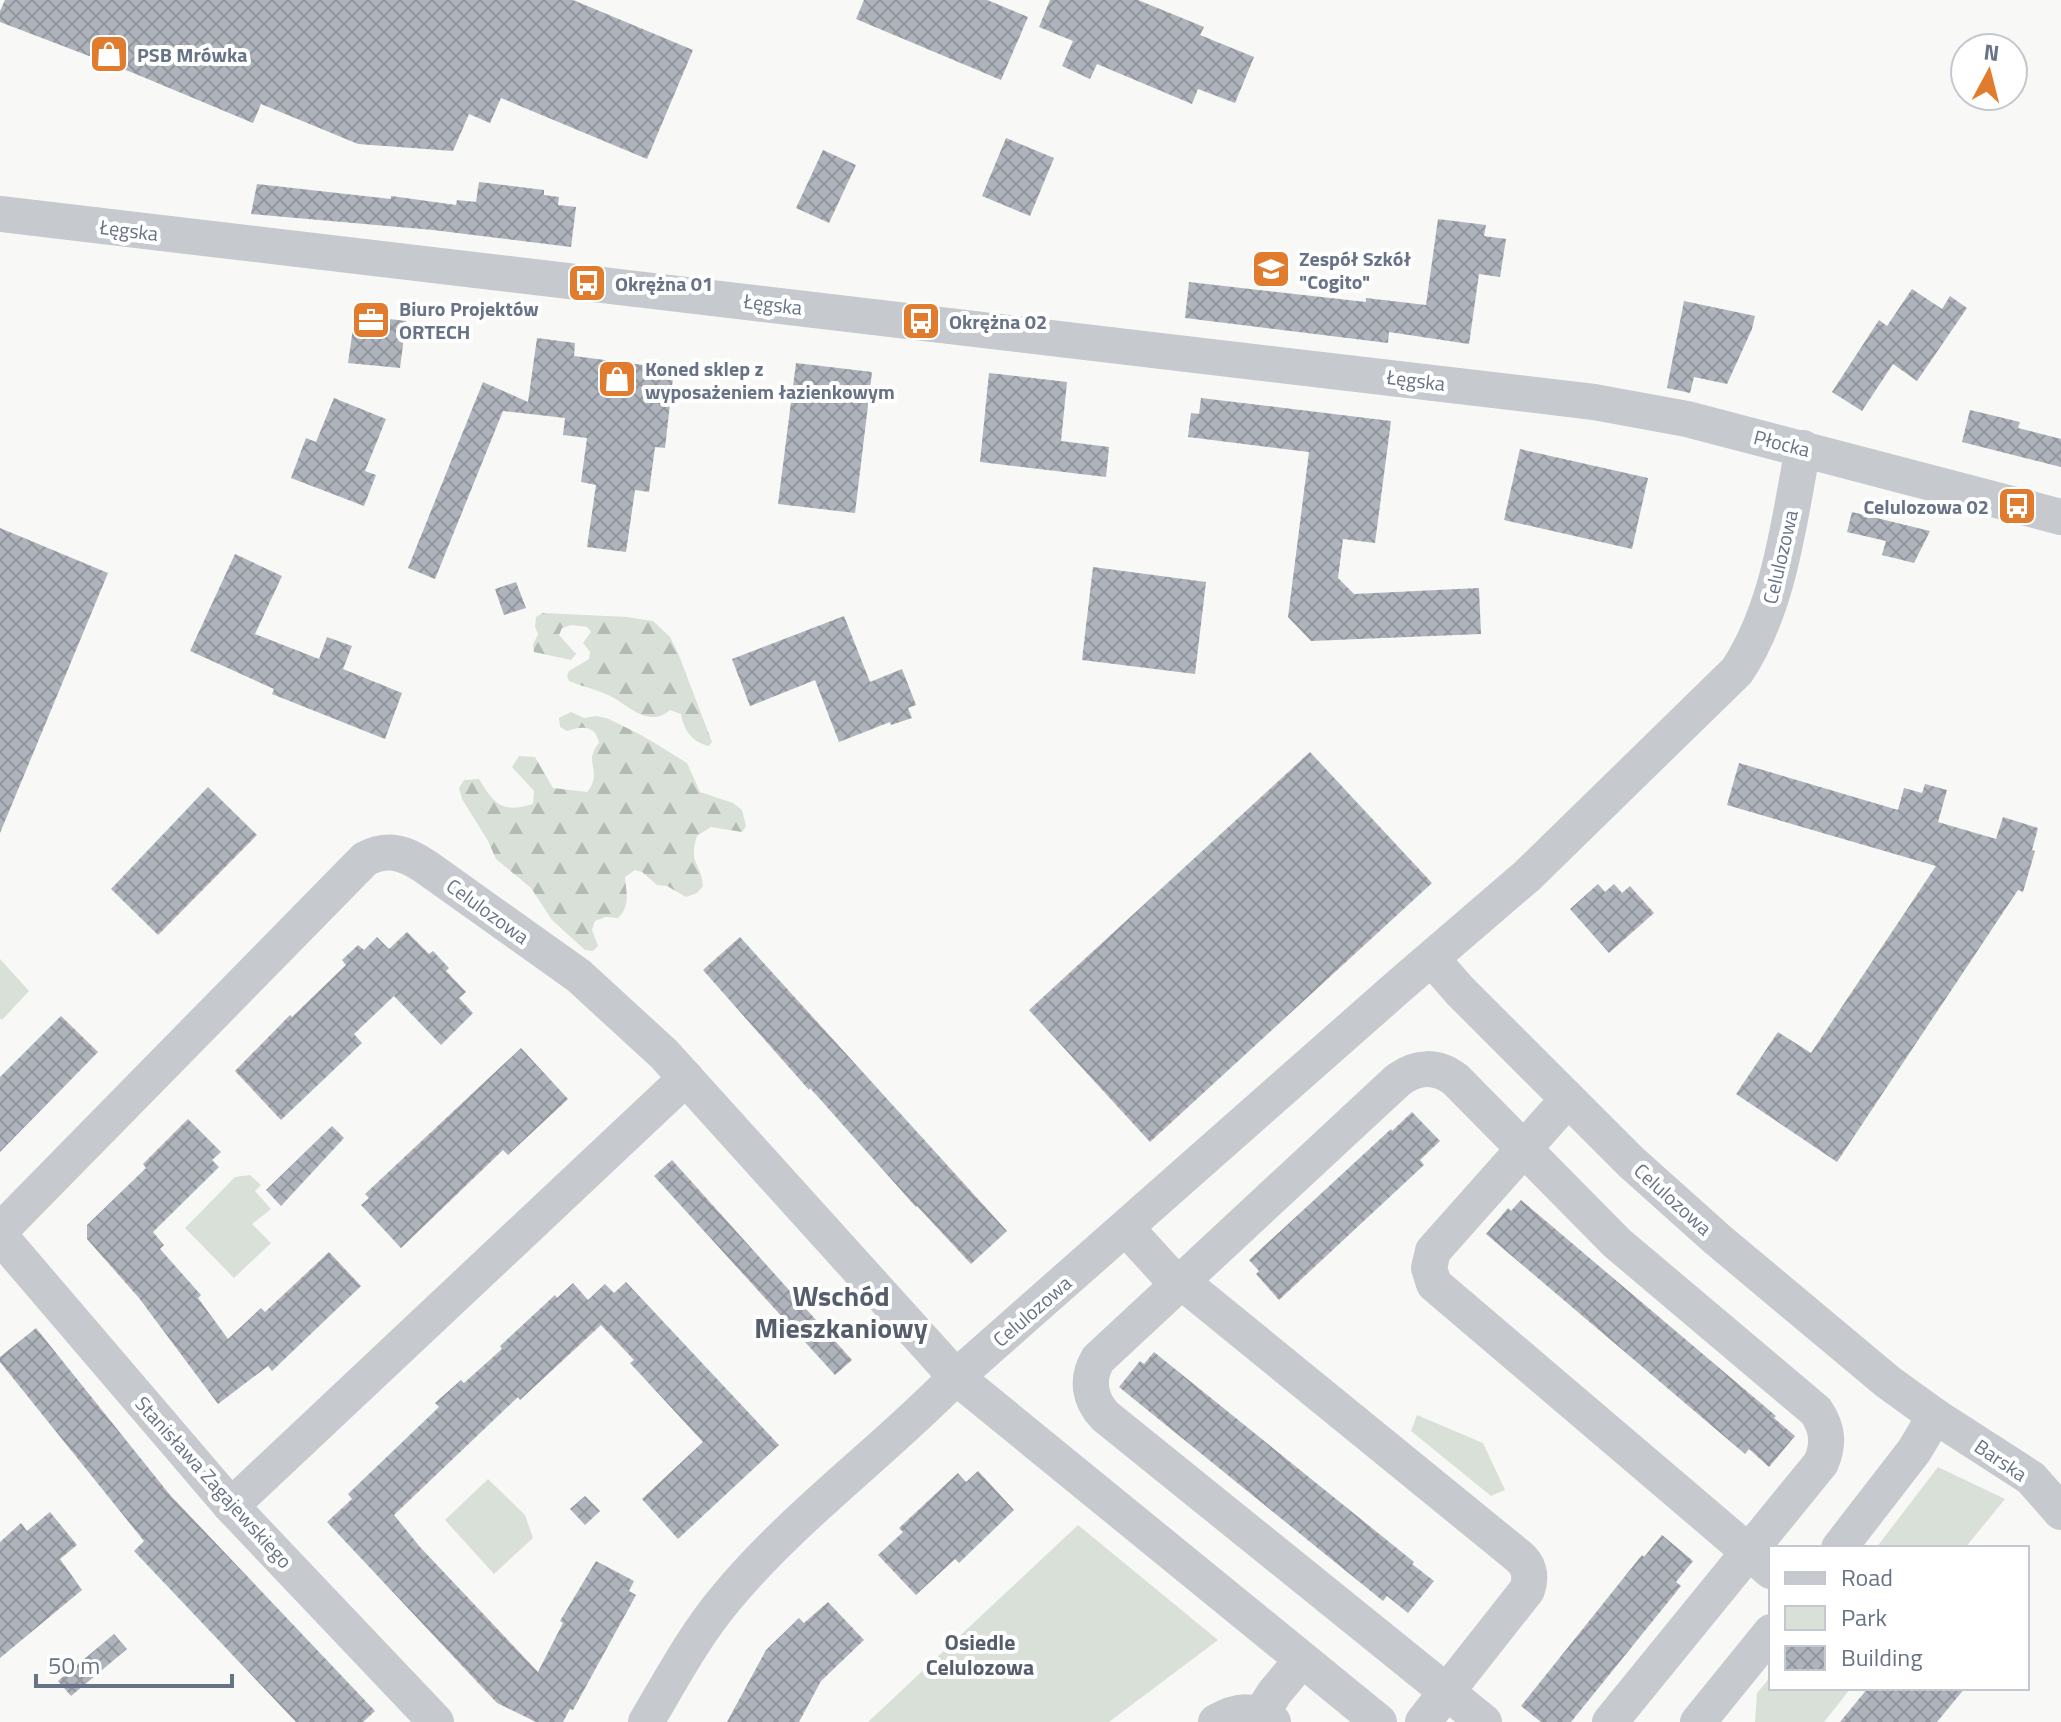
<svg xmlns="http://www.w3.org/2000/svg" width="2061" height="1722" font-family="'Titillium Web',sans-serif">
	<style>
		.green { fill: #d9e0d7 }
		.forest { fill: url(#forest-firs) }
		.building { fill: url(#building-cross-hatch) }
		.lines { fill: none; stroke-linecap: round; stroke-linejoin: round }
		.minor { stroke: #c6c9cd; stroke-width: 36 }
		.labels { text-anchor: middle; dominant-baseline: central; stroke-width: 8; stroke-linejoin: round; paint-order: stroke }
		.poi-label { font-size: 20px; font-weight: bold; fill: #687387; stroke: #fff; text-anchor: start }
		.street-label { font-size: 20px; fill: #687387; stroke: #fff }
		.neighbourhood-label { font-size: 22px; font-weight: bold; fill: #565e6c; stroke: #fff }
		.district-label { font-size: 28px; font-weight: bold; fill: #565e6c; stroke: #fff }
	</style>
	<defs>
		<pattern id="forest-firs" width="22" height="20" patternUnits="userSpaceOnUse" patternTransform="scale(2)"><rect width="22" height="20" fill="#d9e0d7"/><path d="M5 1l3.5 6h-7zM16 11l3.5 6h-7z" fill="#b4bab4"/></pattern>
		<pattern id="building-cross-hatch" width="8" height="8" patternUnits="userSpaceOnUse" patternTransform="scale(2)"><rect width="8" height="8" fill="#afb4bc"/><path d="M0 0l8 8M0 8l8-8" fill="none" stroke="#92979e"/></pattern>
	</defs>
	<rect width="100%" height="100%" fill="#f8f9f6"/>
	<g class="green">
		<polygon points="0,959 29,991 2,1020 0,1018"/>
		<polygon points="250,1175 261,1185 255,1191 271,1209 252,1224 271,1243 234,1278 185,1228 235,1177"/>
		<polygon points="1417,1415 1483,1443 1505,1490 1491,1496 1411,1431"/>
		<polygon points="1938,1467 2005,1499 1965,1548 1876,1548"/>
		<polygon points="488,1479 525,1515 533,1538 494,1574 445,1520"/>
		<polygon points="1078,1525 1218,1640 1109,1722 868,1722"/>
		<polygon points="1771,1676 1771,1688 1851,1688 1824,1722 1755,1722 1757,1693"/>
	</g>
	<g class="forest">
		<path d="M543 613 627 617 653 621 670 637 678 653 712 742 709 746C692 742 684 731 681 714L670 710C647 730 626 702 606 694 594 689 581 686 569 681L567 676 569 671 589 659 590 652 583 643 591 632 587 627 572 625 562 628 559 635 576 654 571 660 534 652 533 645 538 634 535 627 536 617Z"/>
		<path d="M571 712 584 718 597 716 609 719 643 736 687 763 700 792 733 803 742 810 746 826 742 832 711 827 697 836C688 864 701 862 703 886L697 893 686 897 667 886 657 885 642 872 635 870 625 877C626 892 631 906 618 918L606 917 595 921 592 930 598 946 593 951 585 950 552 920 531 888 496 859 488 841 462 799 459 788 464 780 479 779C495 806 503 813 533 804L534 791 512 767 519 756 535 757 553 788 587 792C604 772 582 762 599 743 596 725 581 726 567 731L560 727 559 718Z"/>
	</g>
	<g class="building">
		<polygon points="5,0 573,0 693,50 647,159 501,98 490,123 469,114 453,151 358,144 261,104 253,123 131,72 0,22 0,11"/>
		<polygon points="864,0 987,0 1028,17 1001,80 856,19"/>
		<polygon points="1050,0 1138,0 1204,27 1200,35 1254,57 1235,103 1198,89 1192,104 1097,64 1090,79 1062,66 1073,41 1039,27"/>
		<polygon points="1006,138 1054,158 1030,216 982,196"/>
		<polygon points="823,150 856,165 829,223 796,208"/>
		<polygon points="479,182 544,190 544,195 559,197 558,205 576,207 571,247 433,230 251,214 257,184 391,199 391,196 456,205 457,200 476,202"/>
		<polygon points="1438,219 1486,225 1484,236 1506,239 1500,277 1479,274 1469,344 1389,332 1388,343 1185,318 1189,282 1366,302 1366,298 1426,305"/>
		<polygon points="1912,289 1942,309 1950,296 1967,308 1917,381 1893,364 1862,411 1832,392 1879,320 1887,326"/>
		<polygon points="1684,301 1755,316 1752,329 1727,384 1694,377 1690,393 1667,388"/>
		<polygon points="355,315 406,321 400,368 348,363"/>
		<polygon points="537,338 575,343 574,356 674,369 665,448 655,447 649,492 635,490 626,552 587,547 596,485 581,482 587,438 563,435 565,418 503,411 435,579 408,568 483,382 528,402"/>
		<polygon points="796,363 872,372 855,513 778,504"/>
		<polygon points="989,373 1067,382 1061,441 1109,447 1106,477 980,462"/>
		<polygon points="334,398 386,419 365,471 376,475 364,506 291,478 306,438 316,442"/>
		<polygon points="1201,398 1391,421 1375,543 1343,539 1338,578 1354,594 1479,588 1481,634 1311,641 1288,617 1309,452 1188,437 1191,413 1199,414"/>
		<polygon points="1970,410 2020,422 2018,428 2061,439 2061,467 1962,442"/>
		<polygon points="1520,449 1648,478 1632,549 1504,520"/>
		<polygon points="1852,512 1930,531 1914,563 1882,555 1886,541 1847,532"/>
		<polygon points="0,528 108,573 0,833"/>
		<polygon points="235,554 282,576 255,634 319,659 327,637 352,646 343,669 402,693 385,739 272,694 274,689 190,651"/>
		<polygon points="1093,567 1206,582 1195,674 1082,660"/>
		<polygon points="516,582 526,608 504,615 495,589"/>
		<polygon points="844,616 870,682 902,669 916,705 908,708 912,718 891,725 890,722 839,742 815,680 750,706 732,659"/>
		<polygon points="1310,752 1432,883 1150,1142 1029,1010"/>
		<polygon points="1739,763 1898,810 1904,788 1922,793 1925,784 1947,790 1938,822 1996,839 2003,817 2038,828 2032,850 2035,851 2023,892 2018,890 1837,1162 1736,1094 1778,1032 1811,1053 1936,866 1727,805"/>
		<polygon points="208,787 257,835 158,935 111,889"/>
		<polygon points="1598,884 1605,892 1614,884 1622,893 1630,886 1654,913 1609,953 1570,909"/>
		<polygon points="407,932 429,954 433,951 449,968 446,971 466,992 459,998 473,1013 441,1045 394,996 354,1034 362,1043 281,1120 235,1071 290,1015 292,1017 346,965 342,960 358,945 364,950 377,937 389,949"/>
		<polygon points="740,937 1007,1231 971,1264 917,1206 916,1207 810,1088 809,1090 703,970"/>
		<polygon points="61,1016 98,1052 0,1152 0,1077"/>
		<polygon points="521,1048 568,1099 508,1155 503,1150 401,1248 361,1205 369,1198 365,1194"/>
		<polygon points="1412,1112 1440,1141 1420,1160 1424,1165 1279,1300 1256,1274 1259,1271 1249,1260 1391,1129 1392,1131"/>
		<polygon points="188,1119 221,1152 212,1160 219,1167 153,1232 164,1245 160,1249 201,1295 198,1298 228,1339 261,1308 265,1312 329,1252 361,1286 272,1371 268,1366 218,1404 139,1298 87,1239 87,1225 146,1168 143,1164"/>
		<polygon points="332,1126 344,1138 281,1206 266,1190"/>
		<polygon points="672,1160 852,1360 835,1375 654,1176"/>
		<polygon points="1521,1200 1776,1416 1774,1418 1795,1436 1769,1467 1749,1449 1745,1454 1486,1234 1508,1208 1511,1211"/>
		<polygon points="626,1282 779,1445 678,1539 642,1499 703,1442 630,1363 634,1360 601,1325 520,1400 518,1397 394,1515 420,1547 538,1672 563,1623 560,1621 596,1561 634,1581 629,1591 636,1595 573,1710 570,1709 563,1722 536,1722 497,1703 327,1522 352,1499 348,1494 439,1407 435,1403 461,1380 464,1383 502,1349 500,1346 555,1295 557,1298 573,1283 588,1300 605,1284 614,1293"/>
		<polygon points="36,1328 170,1495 375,1711 363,1722 296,1722 134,1551 144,1541 0,1362 0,1357"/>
		<polygon points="1154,1352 1414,1562 1412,1564 1434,1581 1408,1613 1387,1596 1383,1601 1119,1387 1140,1361 1144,1364"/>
		<polygon points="978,1471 1014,1510 959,1563 955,1559 916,1595 878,1555 903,1532 899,1528 958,1473 966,1482"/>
		<polygon points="585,1496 600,1511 585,1525 570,1509"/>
		<polygon points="50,1512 77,1545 60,1559 82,1590 0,1658 0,1542 21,1523 27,1531"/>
		<polygon points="1662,1535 1693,1561 1676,1582 1681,1586 1571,1722 1541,1722 1521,1706 1642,1555 1644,1557"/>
		<polygon points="828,1602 864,1640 821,1681 799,1722 727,1722 766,1650 799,1618 804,1623"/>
		<polygon points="114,1634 127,1649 71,1696 58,1681"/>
		<polygon points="1868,1688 1965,1688 1937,1722 1840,1722"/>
	</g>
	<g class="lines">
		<g class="minor">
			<polyline points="0,214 1594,402 1687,419 2061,517"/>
			<polyline points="1432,959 1460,991 1631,1162 1717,1239 1888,1382 1935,1416 2031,1478 2061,1512"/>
			<polyline points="1568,1099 1433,1251 1429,1268 1434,1284 1771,1571"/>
			<polyline points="1126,1228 1178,1285"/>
			<path d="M0 1231 365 859C389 847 405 853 426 867L579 976 664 1054 956 1377 1379 1722"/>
			<polyline points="0,1236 231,1506 436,1722"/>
			<path d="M1182 1282 1517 1555C1529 1564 1532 1576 1527 1590L1423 1722"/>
			<polyline points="231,1506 686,1078"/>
			<polyline points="1839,1548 1914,1451 1935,1416"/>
			<polyline points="1261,1714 1275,1692 1302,1660"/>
			<path d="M646 1722C671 1680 694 1636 726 1598 793 1517 882 1453 956 1377L1399 986 1527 876 1737 671C1779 608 1789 522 1803 448"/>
			<path d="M1216 1722C1237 1710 1252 1708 1273 1722"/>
			<path d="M1484 1722 1105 1416C1089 1399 1086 1379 1098 1359L1398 1080C1417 1066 1437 1065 1456 1080L1617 1243 1816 1411C1828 1429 1829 1444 1821 1463L1610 1722"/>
			<polyline points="1698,1722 1771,1632"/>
		</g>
	</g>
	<defs>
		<g id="shop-square" transform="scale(2)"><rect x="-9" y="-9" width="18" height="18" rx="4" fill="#e17c2e" stroke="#fff"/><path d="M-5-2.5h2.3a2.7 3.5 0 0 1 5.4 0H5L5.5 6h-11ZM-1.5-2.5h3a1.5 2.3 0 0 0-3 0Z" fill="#fff"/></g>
		<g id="school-square" transform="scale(2)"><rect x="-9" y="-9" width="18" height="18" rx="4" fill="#e17c2e" stroke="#fff"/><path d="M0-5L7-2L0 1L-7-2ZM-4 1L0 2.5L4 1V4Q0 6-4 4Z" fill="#fff"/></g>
		<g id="bus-square" transform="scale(2)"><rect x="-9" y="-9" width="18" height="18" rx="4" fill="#e17c2e" stroke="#fff"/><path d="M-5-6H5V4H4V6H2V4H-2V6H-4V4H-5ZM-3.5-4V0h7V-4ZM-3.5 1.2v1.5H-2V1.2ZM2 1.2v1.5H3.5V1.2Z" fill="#fff"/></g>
		<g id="office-square" transform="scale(2)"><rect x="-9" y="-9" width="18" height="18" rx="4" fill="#e17c2e" stroke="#fff"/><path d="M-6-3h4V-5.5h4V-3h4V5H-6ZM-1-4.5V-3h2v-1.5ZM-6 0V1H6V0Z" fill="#fff"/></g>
	</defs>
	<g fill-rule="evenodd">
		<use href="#shop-square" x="109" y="54"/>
		<use href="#school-square" x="1271" y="269"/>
		<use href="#bus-square" x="587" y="283"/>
		<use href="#office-square" x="371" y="320"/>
		<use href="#bus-square" x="921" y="321"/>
		<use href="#shop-square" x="617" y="379"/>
		<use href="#bus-square" x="2017" y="506"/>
	</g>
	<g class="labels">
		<g class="poi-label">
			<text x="137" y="54">PSB Mrówka</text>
			<text x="1299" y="258">Zespół Szkół<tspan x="1299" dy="23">"Cogito"</tspan></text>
			<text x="615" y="283">Okrężna 01</text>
			<text x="399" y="308">Biuro Projektów<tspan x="399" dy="23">ORTECH</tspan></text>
			<text x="949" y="321">Okrężna 02</text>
			<text x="645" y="368">Koned sklep z<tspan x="645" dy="23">wyposażeniem łazienkowym</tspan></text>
			<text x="1989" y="506" text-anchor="end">Celulozowa 02</text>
		</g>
		<g class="street-label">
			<text transform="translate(129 230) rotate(7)">Łęgska</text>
			<text transform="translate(773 304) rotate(7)">Łęgska</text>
			<text transform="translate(1416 380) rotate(7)">Łęgska</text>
			<text transform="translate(1782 443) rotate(14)">Płocka</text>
			<text transform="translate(1780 557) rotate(-77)">Celulozowa</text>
			<text transform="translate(488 911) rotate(36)">Celulozowa</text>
			<text transform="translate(1673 1199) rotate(42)">Celulozowa</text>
			<text transform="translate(1032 1311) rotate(-41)">Celulozowa</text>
			<text transform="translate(2001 1460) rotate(34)">Barska</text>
			<text transform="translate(214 1482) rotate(48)">Stanisława Zagajewskiego</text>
		</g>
		<g class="neighbourhood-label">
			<text x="980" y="1642">Osiedle<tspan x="980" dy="25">Celulozowa</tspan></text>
		</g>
		<g class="district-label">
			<text x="841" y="1295">Wschód<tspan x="841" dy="32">Mieszkaniowy</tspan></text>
		</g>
	</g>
	<rect x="1769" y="1546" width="260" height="144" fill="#ffffff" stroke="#c3c7cf" stroke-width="2"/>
	<rect x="1785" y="1572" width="40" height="12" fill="#c6c9cd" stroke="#c3c7cf" stroke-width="2"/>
	<text x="1841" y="1586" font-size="24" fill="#687387">Road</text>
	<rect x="1785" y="1606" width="40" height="24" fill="#d9e0d7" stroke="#c3c7cf" stroke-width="2"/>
	<text x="1841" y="1626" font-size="24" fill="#687387">Park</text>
	<rect x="1785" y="1646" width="40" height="24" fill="url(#building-cross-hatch)" stroke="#c3c7cf" stroke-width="2"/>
	<text x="1841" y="1666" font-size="24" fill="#687387">Building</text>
	<g transform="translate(1989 72) rotate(7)"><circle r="38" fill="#ffffff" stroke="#c3c7cf" stroke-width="2"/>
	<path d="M0-6L14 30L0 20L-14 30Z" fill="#e17c2e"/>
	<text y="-12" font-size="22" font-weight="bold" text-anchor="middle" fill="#687387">N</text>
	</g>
	<path d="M36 1674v12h196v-12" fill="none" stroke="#687387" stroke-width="4"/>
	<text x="48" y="1674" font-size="24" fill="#687387" stroke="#ffffff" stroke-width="6" paint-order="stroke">50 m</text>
</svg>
